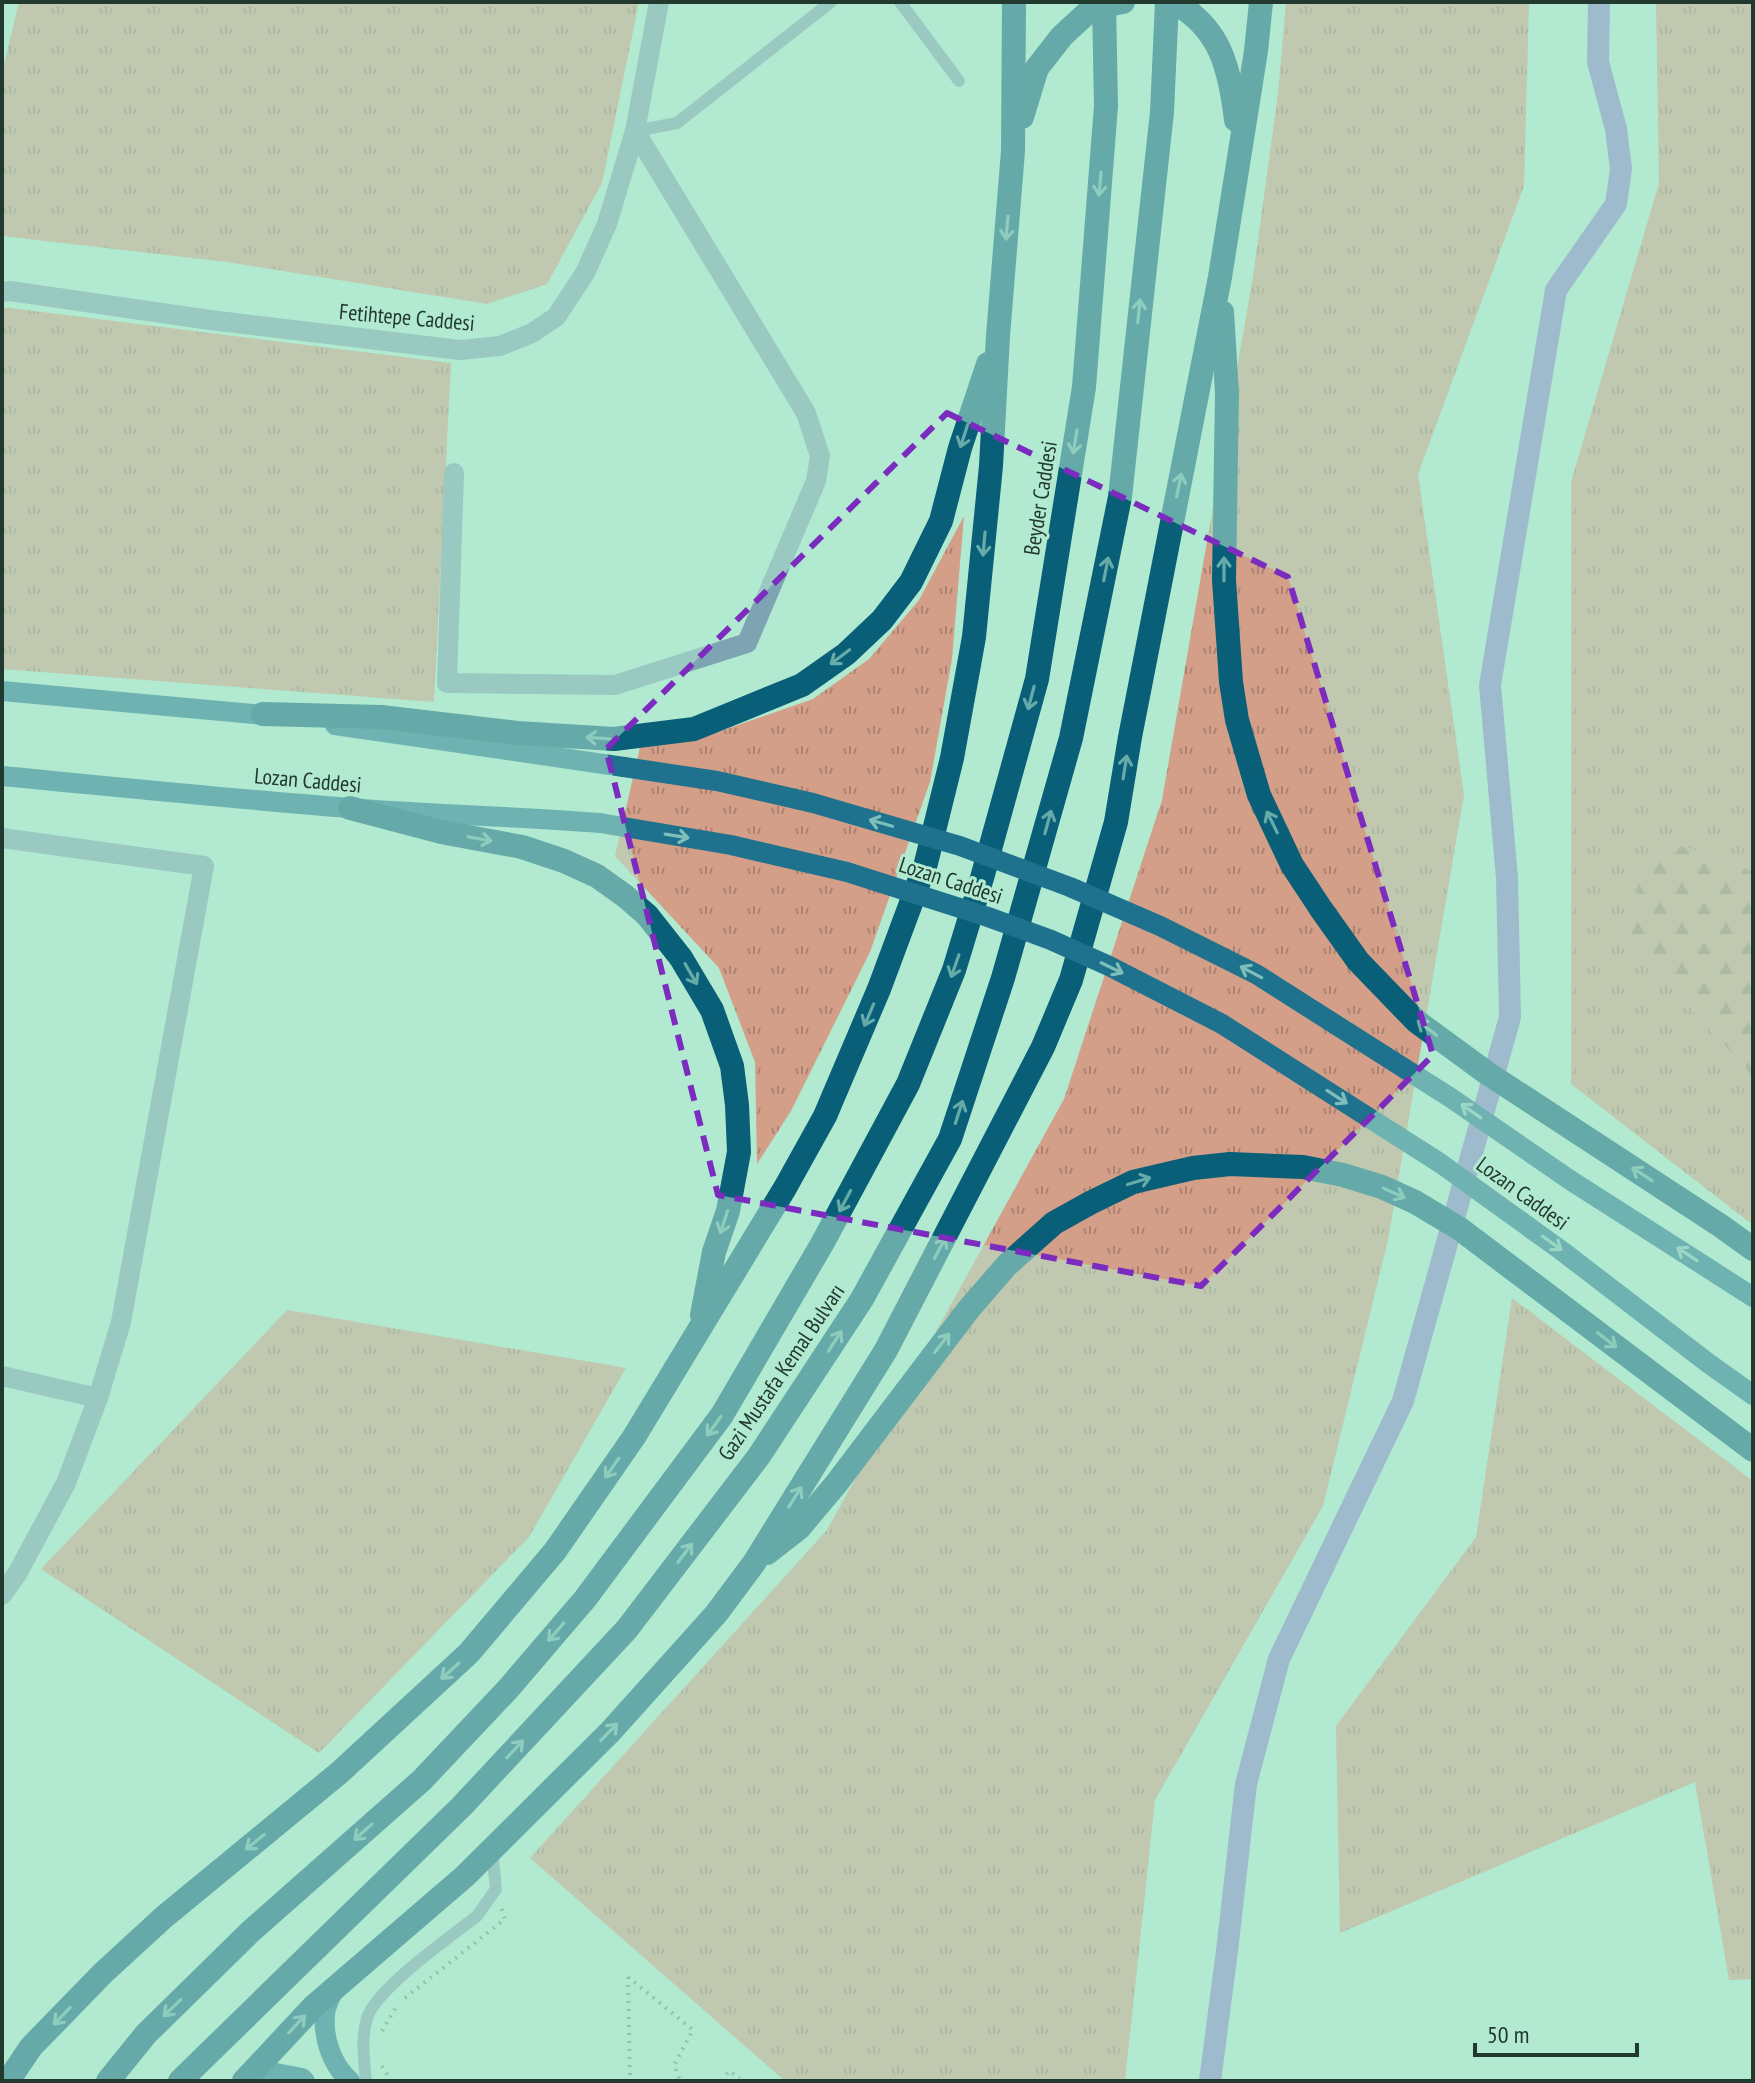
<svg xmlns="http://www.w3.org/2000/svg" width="1755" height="2083" font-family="'PT Sans Narrow',sans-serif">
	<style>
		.grass { fill: url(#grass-tufts) }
		.forest { fill: url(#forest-firs) }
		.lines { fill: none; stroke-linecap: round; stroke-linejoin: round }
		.canal { stroke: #8784c9; stroke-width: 22 }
		.path { stroke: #6c9582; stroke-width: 4; stroke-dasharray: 2 6; stroke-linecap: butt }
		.lane { stroke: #7ea3b2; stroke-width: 12 }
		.street { stroke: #7ea3b2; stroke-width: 20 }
		.primary { stroke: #1e728e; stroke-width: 20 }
		.highway { stroke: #095e78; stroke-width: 24 }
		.primary-bridge { stroke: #1e728e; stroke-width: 20 }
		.highway-bridge { stroke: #095e78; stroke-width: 24 }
		.oneway { stroke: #65aba8 }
		.oneway2 { stroke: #7ec0b9 }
		.marked { fill: none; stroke: #7b2cbf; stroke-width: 6; stroke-dasharray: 16 10; stroke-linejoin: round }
		.labels { text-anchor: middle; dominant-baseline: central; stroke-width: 6; stroke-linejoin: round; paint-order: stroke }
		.street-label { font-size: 22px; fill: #22392f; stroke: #b1ead0 }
	</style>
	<defs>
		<pattern id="grass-tufts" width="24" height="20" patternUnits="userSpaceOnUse" patternTransform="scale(2)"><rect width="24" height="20" fill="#d39f89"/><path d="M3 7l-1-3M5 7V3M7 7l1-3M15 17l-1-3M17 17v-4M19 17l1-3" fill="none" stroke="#ab8370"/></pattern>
		<pattern id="forest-firs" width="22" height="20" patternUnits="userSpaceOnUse" patternTransform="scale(2)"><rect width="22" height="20" fill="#d39f89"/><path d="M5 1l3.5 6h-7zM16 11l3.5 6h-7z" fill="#ab8370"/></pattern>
	</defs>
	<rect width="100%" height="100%" fill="#b1ead0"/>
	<g class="grass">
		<polygon points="19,2 639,2 602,183 547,284 487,304 227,262 2,236 2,73"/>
		<polygon points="1286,2 1529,2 1524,186 1418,474 1464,795 1388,1240 1323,1506 1155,1800 1125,2081 785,2081 530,1858 827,1530 1064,1099 1162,800 1253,277 1278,93"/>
		<polygon points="1656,2 1753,2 1753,871 1682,846 1640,868 1630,940 1753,1077 1753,1225 1571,1084 1571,482 1659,183"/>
		<polygon points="2,307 451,363 434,702 2,669"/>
		<polygon points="964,516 952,659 930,782 870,952 791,1111 757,1164 755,1062 719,968 615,856 640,747 712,734 813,699 869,659 919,600"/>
		<polygon points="1512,1298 1753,1481 1753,1979 1729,1980 1695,1782 1340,1933 1336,1726 1476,1537"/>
		<polygon points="287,1310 626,1368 529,1537 319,1753 41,1569"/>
	</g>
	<polygon class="forest" points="1682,846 1753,871 1753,1077 1630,940 1640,868"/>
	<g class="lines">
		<polyline class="canal" points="1210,2081 1227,1951 1246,1784 1279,1659 1403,1401 1510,1017 1507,878 1490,685 1556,290 1616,204 1621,169 1616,129 1598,62 1599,2"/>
		<g class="path">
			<polyline points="628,1977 693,2030 674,2065 680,2081"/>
			<polyline points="628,1977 630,2081"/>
			<polyline points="405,1998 505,1919 501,1907"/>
			<polyline points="382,2031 396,2007"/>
			<polyline points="382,2066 391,2081"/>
			<polyline points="722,2081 729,2071 740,2078"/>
		</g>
		<g class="lane">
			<polyline points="900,2 959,81"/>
			<polyline points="635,131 677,123 831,2"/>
			<path d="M366 2081C364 2060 361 2038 367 2018 377 1988 450 1937 477 1916L496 1889 492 1850"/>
		</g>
		<g class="street">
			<polyline points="2,292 10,291 210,320 460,350 500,346 532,333 556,317 585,273 607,224 635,131 659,2"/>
			<polyline points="454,473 447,683 615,685 747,643 816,481 820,456 806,413 635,131"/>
			<polyline points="2,838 204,866 121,1322 98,1398 66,1483 17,1574 2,1595"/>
			<polyline points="2,1376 98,1398"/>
		</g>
		<g class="primary">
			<polyline points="2,691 275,716"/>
			<polyline points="335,725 624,767"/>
			<path d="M2 776C118 787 234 799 349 808 433 815 516 816 600 823"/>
			<path d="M334 1990C330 1998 325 2007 325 2015 323 2039 332 2065 350 2081"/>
			<polyline points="255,2069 302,2078 305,2081"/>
		</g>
		<g class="highway">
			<path d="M1173 2C1221 27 1230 70 1236 120"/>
			<polyline points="1022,117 1037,68 1062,36 1087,13 1102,6 1123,2"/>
			<polyline points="1222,312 1227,393 1224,580 1231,682 1237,720 1259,795 1292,865 1321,909 1358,961 1416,1021 1487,1073 1721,1226 1753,1249"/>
			<polyline points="263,714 381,717 517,733 614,739 694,729 802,685 846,654 882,620 911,582 941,521 960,448 988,364"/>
			<polyline points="350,808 441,832 522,847 564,861 597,876 625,896 647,915 681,958 712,1010 732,1066 737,1105 739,1152 728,1211 714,1252 702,1315"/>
			<polyline points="767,1553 799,1528 836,1484 968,1310 1007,1265 1054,1223 1090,1203 1133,1182 1193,1168 1230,1164 1303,1167 1343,1175 1382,1187 1415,1202 1460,1229 1753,1450"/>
			<polyline points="8,2081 31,2047 103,1973 164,1917 339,1773 469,1653 555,1551 634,1437 785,1188 825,1116 879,989 926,863 952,758 974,637 991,466 998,336 1013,151 1014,2"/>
			<polyline points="108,2081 146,2034 250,1932 422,1780 508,1689 585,1599 722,1415 822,1244 908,1084 954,970 982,878 1037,679 1084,387 1106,106"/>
			<polyline points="180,2081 462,1806 627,1629 759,1456 862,1299 950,1139 1003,978 1071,738 1120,497 1162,112 1167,2"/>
			<polyline points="244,2081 314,2006 465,1876 610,1732 716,1614 754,1563 886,1350 1043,1047 1071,980 1116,822 1130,737 1220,277 1256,51 1261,2"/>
		</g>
		<g class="primary-bridge">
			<polyline points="624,767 717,781 813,803 960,846 1070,887 1160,926 1256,974 1451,1098 1570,1180 1753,1297"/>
			<polyline points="600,823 731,845 847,872 988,917 1051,940 1109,966 1222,1024 1440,1163 1562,1251 1708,1363 1753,1395"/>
		</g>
		<polyline class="highway-bridge" points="1104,2 1106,106"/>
	</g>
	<defs><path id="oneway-shaft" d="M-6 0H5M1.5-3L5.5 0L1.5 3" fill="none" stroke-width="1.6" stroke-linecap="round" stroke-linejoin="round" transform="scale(2)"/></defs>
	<g class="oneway">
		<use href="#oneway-shaft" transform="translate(1100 184) rotate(95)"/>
		<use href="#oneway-shaft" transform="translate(1007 228) rotate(95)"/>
		<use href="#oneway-shaft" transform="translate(1139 311) rotate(-84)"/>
		<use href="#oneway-shaft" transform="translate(964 436) rotate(108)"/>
		<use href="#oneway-shaft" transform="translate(1075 442) rotate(99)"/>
		<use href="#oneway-shaft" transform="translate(1179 485) rotate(-79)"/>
		<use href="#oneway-shaft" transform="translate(984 544) rotate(95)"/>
		<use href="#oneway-shaft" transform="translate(1106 569) rotate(-79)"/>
		<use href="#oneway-shaft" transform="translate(1224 569) rotate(-90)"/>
		<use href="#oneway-shaft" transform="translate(840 657) rotate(143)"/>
		<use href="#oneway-shaft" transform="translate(1031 698) rotate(105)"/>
		<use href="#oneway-shaft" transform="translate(598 738) rotate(-176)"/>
		<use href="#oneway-shaft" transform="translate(1125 767) rotate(-81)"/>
		<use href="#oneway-shaft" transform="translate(1048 822) rotate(-75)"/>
		<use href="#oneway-shaft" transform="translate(1272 822) rotate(-116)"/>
		<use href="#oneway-shaft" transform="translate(480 839) rotate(10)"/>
		<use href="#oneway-shaft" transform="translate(955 966) rotate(109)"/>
		<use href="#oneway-shaft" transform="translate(691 974) rotate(60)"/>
		<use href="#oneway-shaft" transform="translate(869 1015) rotate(113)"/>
		<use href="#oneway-shaft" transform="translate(1427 1028) rotate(-143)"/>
		<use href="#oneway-shaft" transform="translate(959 1112) rotate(-72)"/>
		<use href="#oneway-shaft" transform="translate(1642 1174) rotate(-147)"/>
		<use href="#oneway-shaft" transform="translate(1139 1181) rotate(-17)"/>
		<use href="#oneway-shaft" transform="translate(1394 1193) rotate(24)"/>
		<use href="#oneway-shaft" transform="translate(845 1201) rotate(118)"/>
		<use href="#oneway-shaft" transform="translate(724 1222) rotate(108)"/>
		<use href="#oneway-shaft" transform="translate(940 1248) rotate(-62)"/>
		<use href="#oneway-shaft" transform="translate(1607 1340) rotate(38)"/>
		<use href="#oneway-shaft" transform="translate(835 1341) rotate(-57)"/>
		<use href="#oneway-shaft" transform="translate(942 1343) rotate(-52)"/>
		<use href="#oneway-shaft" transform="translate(714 1426) rotate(126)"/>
		<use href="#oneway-shaft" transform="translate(612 1468) rotate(125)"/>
		<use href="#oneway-shaft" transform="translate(795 1497) rotate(-58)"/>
		<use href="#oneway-shaft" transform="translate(685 1553) rotate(-53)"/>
		<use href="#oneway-shaft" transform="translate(556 1632) rotate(131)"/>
		<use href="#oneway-shaft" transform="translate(450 1671) rotate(138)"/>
		<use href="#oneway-shaft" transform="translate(609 1732) rotate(-46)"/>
		<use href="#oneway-shaft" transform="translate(515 1749) rotate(-47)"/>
		<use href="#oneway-shaft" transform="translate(363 1832) rotate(138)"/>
		<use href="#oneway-shaft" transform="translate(255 1842) rotate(141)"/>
		<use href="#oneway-shaft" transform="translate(172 2008) rotate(136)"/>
		<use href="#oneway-shaft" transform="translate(62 2016) rotate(134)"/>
		<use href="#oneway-shaft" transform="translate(297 2024) rotate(-47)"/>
	</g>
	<g class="oneway2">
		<use href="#oneway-shaft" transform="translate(881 823) rotate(-164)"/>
		<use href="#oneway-shaft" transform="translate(677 836) rotate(9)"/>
		<use href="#oneway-shaft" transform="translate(1112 968) rotate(26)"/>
		<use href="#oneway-shaft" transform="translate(1251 972) rotate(-152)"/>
		<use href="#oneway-shaft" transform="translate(1337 1097) rotate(33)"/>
		<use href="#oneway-shaft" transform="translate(1471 1111) rotate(-145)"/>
		<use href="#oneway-shaft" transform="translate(1552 1243) rotate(36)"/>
		<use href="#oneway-shaft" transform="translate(1687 1254) rotate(-147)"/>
	</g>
	<path d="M0 0H1755V2083H0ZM947 413 1288 577 1433 1055 1201 1286 718 1195 606 749Z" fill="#b1ead0" fill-opacity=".55" fill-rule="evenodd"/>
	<path class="marked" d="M947 413 1288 577 1433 1055 1201 1286 718 1195 606 749Z"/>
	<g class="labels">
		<g class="street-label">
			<text transform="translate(407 317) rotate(5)">Fetihtepe Caddesi</text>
			<text transform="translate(1040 498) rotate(-81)">Beyder Caddesi</text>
			<text transform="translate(308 780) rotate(5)">Lozan Caddesi</text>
			<text transform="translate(951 880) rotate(18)">Lozan Caddesi</text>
			<text transform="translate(1523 1193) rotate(36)">Lozan Caddesi</text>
			<text transform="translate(781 1372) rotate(-56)">Gazi Mustafa Kemal Bulvarı</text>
		</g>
	</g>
	<rect width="1755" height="2083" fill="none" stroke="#22392f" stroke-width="8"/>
	<path d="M1475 2043v12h162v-12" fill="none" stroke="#22392f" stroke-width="4"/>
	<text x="1487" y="2043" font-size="24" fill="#22392f" stroke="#b1ead0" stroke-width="6" paint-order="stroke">50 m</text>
</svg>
